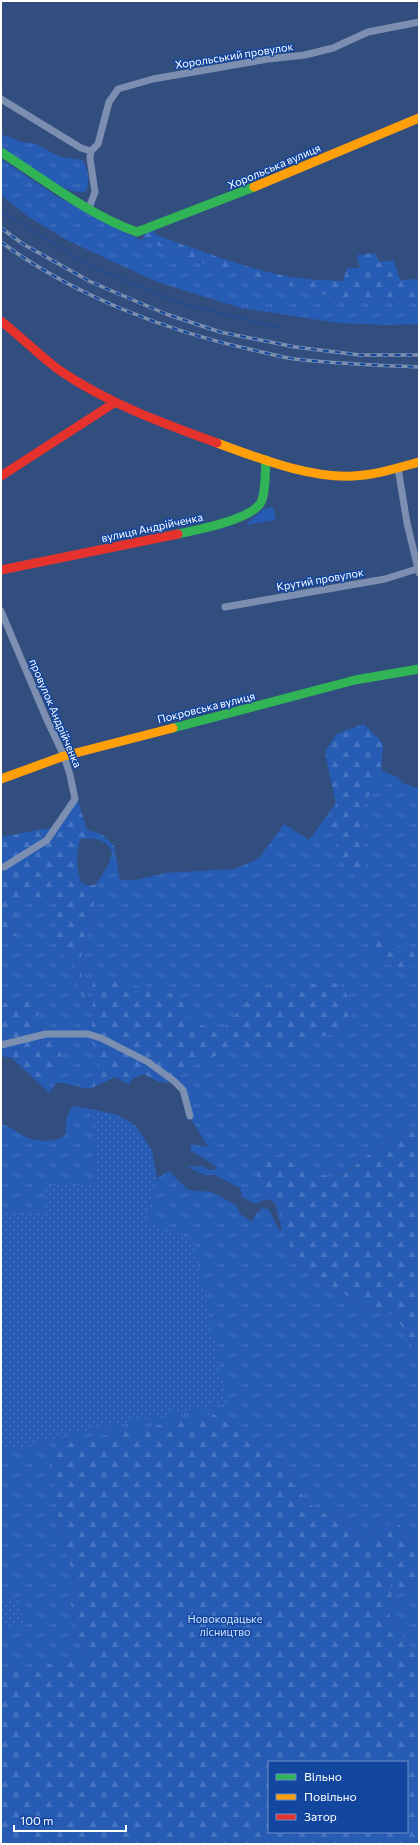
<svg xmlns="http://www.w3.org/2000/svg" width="420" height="1845" font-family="Commissioner,sans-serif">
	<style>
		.grass { fill: url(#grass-tufts) }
		.forest { fill: url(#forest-firs); fill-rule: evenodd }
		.park { fill: #275cb5 }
		.garden { fill: url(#garden-dots) }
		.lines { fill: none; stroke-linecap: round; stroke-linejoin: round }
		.stream { stroke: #274c8e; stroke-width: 2 }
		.street { stroke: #7d8fb0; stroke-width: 7 }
		.fast { stroke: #30b455; stroke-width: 9 }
		.slow { stroke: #ff9f0a; stroke-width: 9 }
		.jam { stroke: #e5322d; stroke-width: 9 }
		.rail-casing { stroke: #7d8fae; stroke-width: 3.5 }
		.rail { stroke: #12469f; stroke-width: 2; stroke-dasharray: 6; stroke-linecap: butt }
		.labels { text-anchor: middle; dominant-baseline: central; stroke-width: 3; stroke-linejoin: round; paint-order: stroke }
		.street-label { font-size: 11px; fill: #fff; stroke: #12469f }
		.park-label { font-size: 11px; fill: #d2e3fe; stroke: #12469f }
	</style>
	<defs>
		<pattern id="grass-tufts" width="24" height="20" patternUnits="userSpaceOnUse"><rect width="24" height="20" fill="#275cb5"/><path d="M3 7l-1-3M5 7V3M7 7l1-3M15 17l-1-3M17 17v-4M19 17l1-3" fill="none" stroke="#4774c0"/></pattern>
		<pattern id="forest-firs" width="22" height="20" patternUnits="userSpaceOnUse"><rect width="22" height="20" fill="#275cb5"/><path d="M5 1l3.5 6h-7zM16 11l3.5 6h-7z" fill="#4774c0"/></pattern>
		<pattern id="garden-dots" width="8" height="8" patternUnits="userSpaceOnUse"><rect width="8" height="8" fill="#275cb5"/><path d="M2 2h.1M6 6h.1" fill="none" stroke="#4774c0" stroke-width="1.8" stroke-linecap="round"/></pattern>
	</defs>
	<rect width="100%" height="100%" fill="#324e7f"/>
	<g class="grass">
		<path d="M1 134 22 142 36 144 60 157 82 160C89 170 90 179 86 191 70 200 15 157 1 146Z"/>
		<polygon points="1,159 56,196 142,241 160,246 201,263 349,301 419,300 419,324 387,325 339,323 241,308 158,282 118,264 65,239 26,215 1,195"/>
		<path d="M364 724 383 744 381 770 397 777 402 783 419 789V1126C401 1132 384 1144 368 1155 358 1162 348 1175 335 1176 312 1178 285 1159 266 1149L267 1191 280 1200 287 1234 297 1264 368 1309 395 1314 419 1359V1546L398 1523 380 1527 366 1540 341 1516 318 1512 296 1489 280 1457 261 1441 58 1517 75 1583 71 1605 77 1635 85 1658 1 1673V1448L26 1447 71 1433 121 1423 146 1223 157 1178 169 1171 188 1190 211 1192 236 1205 240 1214 252 1222 256 1214 263 1208 269 1210 279 1230H282L275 1203C268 1198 263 1199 256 1204L242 1197 240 1188 215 1175H205L187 1167 201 1166 210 1170 216 1169V1166L190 1150 191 1144 208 1147 193 1122 187 1119 188 1112 181 1091 174 1083 160 1082 143 1074 133 1078 129 1084 115 1077 89 1089 63 1083H56L49 1093 45 1089 61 1055 42 1037 40 1028 35 1022V1017L5 1002 1 1003V938L16 936 14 918 24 898 57 900 60 951 72 963 76 981 87 1008 88 995 82 980 81 957 88 937 98 881 109 864 114 846 120 880H136L165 873 235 869 259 858 284 824 309 840 336 803 325 752 337 734Z"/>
		<path d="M73 1106 90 1109 96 1145 95 1185 44 1213 1 1210V1124C13 1127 22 1137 32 1139 42 1142 59 1142 66 1134 64 1128 68 1110 73 1106Z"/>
		<polygon points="389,1580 407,1591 419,1589 419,1646 411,1649 389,1614 393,1603"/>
	</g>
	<g class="forest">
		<path d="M155 228 154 234C196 249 238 266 282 275 302 280 323 280 343 281L347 268H360L357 255 375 253 379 262 394 260 400 280 419 279V300L349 301 201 263 160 246 142 241 147 230Z"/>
		<polygon points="364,724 383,744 381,770 375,787 365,801 363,841 366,867 356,877 340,858 331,828 336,803 325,752 337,734"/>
		<path d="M77 798 87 830 101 834 114 846 112 852C106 838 93 838 80 839 76 855 76 866 81 882L87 885H94L98 881 88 937 81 957 82 980 88 995 87 1009 76 981 72 963 60 951 55 937 57 900 24 899 14 918 16 936 1 938V837L54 827Z"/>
		<polygon points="376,934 398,946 419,949 419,969 414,966 399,967 375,961 370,950"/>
		<path d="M93 976C121 984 150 988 179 995 193 1022 191 1024 222 1030L245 1005 252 986 291 987 324 982 340 984 355 1007 348 1023 336 1034 314 1037 298 1047 266 1056C262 1054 256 1051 252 1051 228 1048 187 1063 174 1083L160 1082 143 1074 133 1078 129 1084 115 1077 89 1089 93 1085V1073L100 1065 102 1059 92 1043Z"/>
		<polygon points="26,1000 42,1002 44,1010 35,1017 35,1022 45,1023 40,1028 42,1037 58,1038 61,1055 45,1089 12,1058 1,1056 1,1003"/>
		<path d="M419 1126V1359L395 1314 368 1309 297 1264 287 1234 280 1200 267 1191 255 1170 266 1149C286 1159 312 1177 335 1176 348 1176 358 1162 368 1155 384 1144 401 1132 419 1126Z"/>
		<path d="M213 1414 261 1441 280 1457 296 1489 318 1512 341 1516 366 1540 380 1527 398 1523 419 1546V1589L407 1591 389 1581 393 1603 389 1614 411 1649 419 1646V1844H1V1673L85 1657 77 1635 71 1604 75 1583 58 1517 49 1454 68 1443ZM269 1762H407V1832H269Z"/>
	</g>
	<polygon class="park" points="273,507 276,520 246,525 263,509"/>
	<g class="garden">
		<polygon points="90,1109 118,1115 135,1125 152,1151 157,1178 146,1222 193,1239 227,1403 71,1433 26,1447 1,1448 1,1210 44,1213 44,1185 95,1185 96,1145"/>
		<polygon points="18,1597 24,1625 1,1629 1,1600"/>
	</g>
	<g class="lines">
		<polyline class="stream" points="1,211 90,266 180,303 280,328"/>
		<g class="street">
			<polyline points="1,99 81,148 91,151"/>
			<polyline points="89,208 95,192 90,158 91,151 98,144 109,102 118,89 153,79 268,59 305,55 333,48 368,32 419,22"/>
			<polyline points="398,468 407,523 419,573"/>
			<polyline points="225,607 385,579 417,569"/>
			<polyline points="1,611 47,720 64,756 70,775 75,799 47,840 4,867"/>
			<polyline points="1,1045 46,1034 88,1034 101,1038 148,1062 174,1081 183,1090 190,1116"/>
		</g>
		<g class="fast">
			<path d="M1 152C43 179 91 216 137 232L254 187"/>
			<path d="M178 534C197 530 256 519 262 500 266 488 265 472 266 460"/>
			<polyline points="173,728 355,680 419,669"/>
		</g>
		<g class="slow">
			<polyline points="254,187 419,118"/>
			<path d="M217 443C259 458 307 478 353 476 376 475 397 468 419 462"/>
			<polyline points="1,779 64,756 173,728"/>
		</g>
		<g class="jam">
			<path d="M1 321C21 337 39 355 59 370 107 403 162 423 217 443"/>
			<polyline points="1,476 114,403"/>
			<polyline points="1,570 178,534"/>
		</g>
		<g class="rail-casing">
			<g id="rail">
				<polyline points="1,228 23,244 91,282 166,314 220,332 295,347 360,355 419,355"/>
				<path d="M1 242C73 295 166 331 253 350 267 353 281 357 295 359 336 364 377 365 419 367"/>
			</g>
		</g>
		<use href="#rail" class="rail"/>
	</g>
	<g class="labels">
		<g class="street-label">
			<text transform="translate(234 55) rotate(-9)">Хорольський провулок</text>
			<text transform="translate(274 166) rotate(-23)">Хорольська вулиця</text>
			<text transform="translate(152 527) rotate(-12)">вулиця Андрійченка</text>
			<text transform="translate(320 579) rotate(-10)">Крутий провулок</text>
			<text transform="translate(206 707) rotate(-14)">Покровська вулиця</text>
			<text transform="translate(56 713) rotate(67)">провулок Андрійченка</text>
		</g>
		<g class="park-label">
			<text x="225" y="1618">Новокодацьке<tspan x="225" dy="13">лісництво</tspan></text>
		</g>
	</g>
	<rect width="420" height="1845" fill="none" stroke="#ffffff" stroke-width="4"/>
	<rect x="268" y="1761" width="140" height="72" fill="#12469f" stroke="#7190c5"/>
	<rect x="276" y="1774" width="20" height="6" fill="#30b455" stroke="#7190c5"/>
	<text x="304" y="1781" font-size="12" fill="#ffffff">Вільно</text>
	<rect x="276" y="1794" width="20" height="6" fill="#ff9f0a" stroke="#7190c5"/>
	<text x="304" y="1801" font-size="12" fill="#ffffff">Повільно</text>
	<rect x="276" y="1814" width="20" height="6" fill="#e5322d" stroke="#7190c5"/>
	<text x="304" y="1821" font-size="12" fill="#ffffff">Затор</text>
	<path d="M14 1825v6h112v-6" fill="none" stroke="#ffffff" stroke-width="2"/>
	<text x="20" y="1825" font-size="12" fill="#ffffff" stroke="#12469f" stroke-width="3" paint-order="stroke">100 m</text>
</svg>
